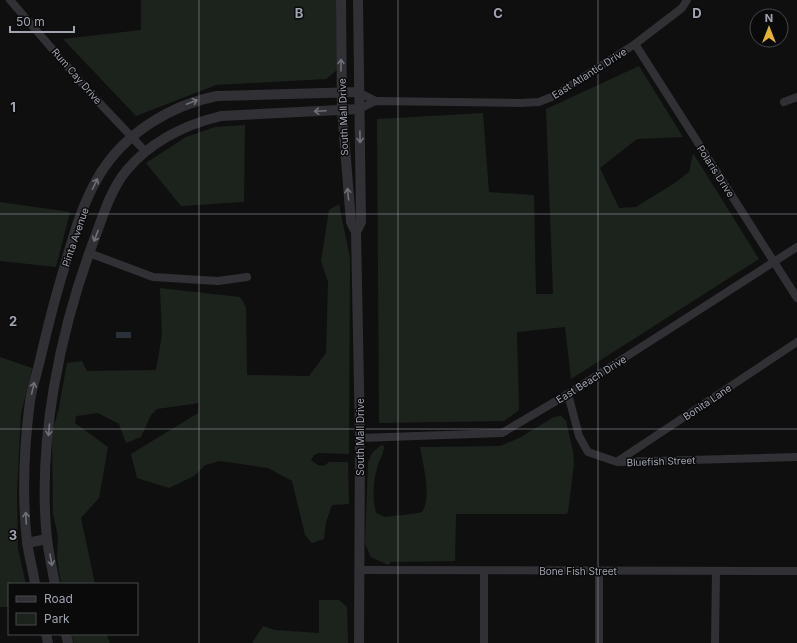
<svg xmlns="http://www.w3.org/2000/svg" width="797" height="643" font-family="Inter,sans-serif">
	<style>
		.green { fill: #1c231d }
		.water { fill: #2a3138 }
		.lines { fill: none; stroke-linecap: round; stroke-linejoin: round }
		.minor { stroke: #313135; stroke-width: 8 }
		.tertiary { stroke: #313135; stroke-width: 10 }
		.oneway { stroke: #6f7179 }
		.grid { fill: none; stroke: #a1a5b1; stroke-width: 1; stroke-opacity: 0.55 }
		.labels { text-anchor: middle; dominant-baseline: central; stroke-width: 3; stroke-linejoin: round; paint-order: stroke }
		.street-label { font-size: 10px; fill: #a1a5b1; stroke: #0a0a0b }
		.grid-label { font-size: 13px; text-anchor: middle; font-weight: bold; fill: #a1a5b1; stroke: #0a0a0b; stroke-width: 3; stroke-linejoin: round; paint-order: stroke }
	</style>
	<rect width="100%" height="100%" fill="#0f0f10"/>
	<g class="green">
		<polygon points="141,0 336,0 337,70 326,79 216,85 136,116 63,39 141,30"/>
		<polygon points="639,66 683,137 637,139 600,168 619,208 636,207 676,182 689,172 693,153 759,259 571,379 565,327 517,332 519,410 504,421 379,423 377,119 483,113 489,192 534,195 536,294 553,294 546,109"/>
		<polygon points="245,125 244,202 181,206 146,163 186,137 215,127"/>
		<polygon points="0,202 70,212 56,267 0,261"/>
		<polygon points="339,204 350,258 349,454 319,453 314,455 311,460 318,465 324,466 329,462 348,462 349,504 332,505 326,522 324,539 312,543 305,535 292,481 268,468 220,461 205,465 194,476 169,488 137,478 131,454 198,413 199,403 157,409 151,415 141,437 126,443 119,424 98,413 76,416 75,423 108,447 99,498 81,518 95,584 61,584 57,559 58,536 53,514 52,432 58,412 67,363 82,361 87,371 156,370 162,335 160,288 240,297 246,307 247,375 309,376 326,353 328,282 321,261 329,210"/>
		<polygon points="0,357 32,368 21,414 17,492 18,549 26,584 9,584 9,607 0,607"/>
		<path d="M561 416 566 421 573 451 574 464 568 512 566 514H456L455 561 391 562 388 565 371 557 365 544 368 462 372 453 381 445 384 446C384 453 380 458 378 465 373 479 372 498 376 513L385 517C398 515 410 515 422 512 432 498 423 464 420 447L500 446 519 438 554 417Z"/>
		<polygon points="319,600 339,600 347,607 348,643 252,643 263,626 275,630 319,633"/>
		<polygon points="71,634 106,634 110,643 74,643"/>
	</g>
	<rect class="water" x="116" y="332" width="15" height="6"/>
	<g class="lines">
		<g class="minor">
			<polyline points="10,0 92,95 145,151"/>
			<polyline points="635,44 797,298"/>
			<polyline points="358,92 376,101"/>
			<polyline points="784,102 797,97"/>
			<polyline points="359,109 376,101 521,103 539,102 554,96 635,44 682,8 687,0"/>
			<polyline points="89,253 153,277 218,281 247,277"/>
			<polyline points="568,394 579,436 588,452 617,462 797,457"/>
			<polyline points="360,438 502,433 568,394 797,247"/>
			<polyline points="618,461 797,342"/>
			<polyline points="359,570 797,571"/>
			<polyline points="484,571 484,643"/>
			<polyline points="599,571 599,643"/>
			<polyline points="715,643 716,572"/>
		</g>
		<g class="tertiary">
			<polyline points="341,0 342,110 351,222 356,232"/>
			<polyline points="358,0 361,222 356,232 360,438 359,643"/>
			<polyline points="27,543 47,539"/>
			<path d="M35 584C33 570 29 556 27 542 22 496 24 447 30 401 32 387 37 373 40 360 47 330 54 301 63 272 72 240 82 203 100 174 125 133 171 105 217 96L358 92"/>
			<path d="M55 584C52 569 49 554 47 539 37 442 60 330 94 240 103 216 110 191 126 171 150 142 184 125 221 116L359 109"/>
			<polyline points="46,634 48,643"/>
			<polyline points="66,634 68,643"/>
		</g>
	</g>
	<defs><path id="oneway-shaft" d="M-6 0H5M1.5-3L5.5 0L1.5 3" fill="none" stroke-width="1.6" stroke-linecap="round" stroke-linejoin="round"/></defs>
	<g class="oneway">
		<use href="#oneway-shaft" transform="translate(341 65) rotate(-90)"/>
		<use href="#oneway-shaft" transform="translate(192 102) rotate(-21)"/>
		<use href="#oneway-shaft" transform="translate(320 111) rotate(177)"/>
		<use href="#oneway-shaft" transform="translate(360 137) rotate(89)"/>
		<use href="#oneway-shaft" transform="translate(95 184) rotate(-64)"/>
		<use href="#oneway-shaft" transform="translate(348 194) rotate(-96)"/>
		<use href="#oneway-shaft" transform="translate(96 236) rotate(111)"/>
		<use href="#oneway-shaft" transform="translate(33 388) rotate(-77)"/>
		<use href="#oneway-shaft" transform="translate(49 430) rotate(95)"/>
		<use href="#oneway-shaft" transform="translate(26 518) rotate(-93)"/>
		<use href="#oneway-shaft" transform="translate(51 560) rotate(80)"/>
	</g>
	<path class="grid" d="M199 0V643M398 0V643M598 0V643M0 214H797M0 429H797"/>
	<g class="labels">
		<g class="street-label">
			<text transform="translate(589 73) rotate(-32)">East Atlantic Drive</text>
			<text transform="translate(77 76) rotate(49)">Rum Cay Drive</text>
			<text transform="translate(343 117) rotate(-92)">South Mall Drive</text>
			<text transform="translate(716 171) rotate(57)">Polaris Drive</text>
			<text transform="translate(75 237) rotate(-71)">Pinta Avenue</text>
			<text transform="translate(591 379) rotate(-32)">East Beach Drive</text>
			<text transform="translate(707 402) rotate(-34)">Bonita Lane</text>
			<text transform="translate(360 437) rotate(-90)">South Mall Drive</text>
			<text transform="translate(661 461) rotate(-2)">Bluefish Street</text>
			<text x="578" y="571">Bone Fish Street</text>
		</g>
	</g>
	<g class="grid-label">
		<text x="299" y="18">B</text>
		<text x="498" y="18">C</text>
		<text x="697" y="18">D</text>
		<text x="13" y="112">1</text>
		<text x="13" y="326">2</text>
		<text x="13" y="540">3</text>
	</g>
	<rect x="8" y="583" width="130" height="52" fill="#0a0a0b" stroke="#46484d"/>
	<rect x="16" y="596" width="20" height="6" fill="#313135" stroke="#46484d"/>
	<text x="44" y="603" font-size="12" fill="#a1a5b1">Road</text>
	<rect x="16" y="613" width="20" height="12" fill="#1c231d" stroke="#46484d"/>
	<text x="44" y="623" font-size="12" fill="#a1a5b1">Park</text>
	<g transform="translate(769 28)"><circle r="19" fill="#0a0a0b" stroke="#46484d"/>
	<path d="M0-3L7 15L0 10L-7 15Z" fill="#e6b232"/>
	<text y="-6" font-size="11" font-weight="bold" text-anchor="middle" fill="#a1a5b1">N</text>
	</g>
	<path d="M10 26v6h64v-6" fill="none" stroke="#a1a5b1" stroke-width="2"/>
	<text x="16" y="26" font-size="12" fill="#a1a5b1" stroke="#0a0a0b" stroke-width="3" paint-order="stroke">50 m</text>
</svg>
